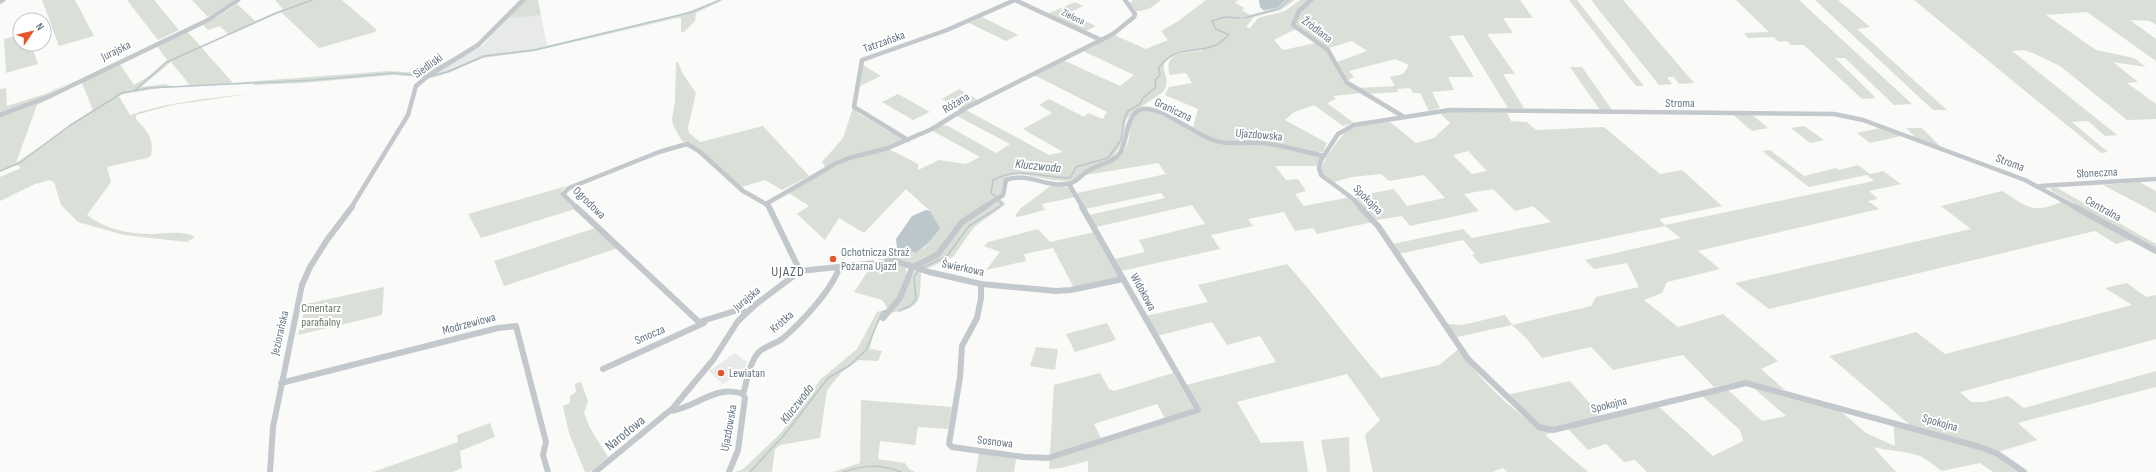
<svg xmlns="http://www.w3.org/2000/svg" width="2156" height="472" font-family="'Sofia Sans Condensed',sans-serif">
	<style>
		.built { fill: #e8e9e9 }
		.green { fill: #dadfd7; fill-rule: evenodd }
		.water { fill: #bbc7cb }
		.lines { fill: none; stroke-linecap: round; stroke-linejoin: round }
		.stream { stroke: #bbc7cb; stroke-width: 1.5 }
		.minor-far1 { stroke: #c3c8cc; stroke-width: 4.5 }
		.minor { stroke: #c3c8cc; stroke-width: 6 }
		.poi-dot { fill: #e4572e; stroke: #fff; stroke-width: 1.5 }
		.labels { text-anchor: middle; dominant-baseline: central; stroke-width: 4; stroke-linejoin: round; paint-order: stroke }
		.far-street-label { font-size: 10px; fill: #657683; stroke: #fff }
		.street-label { font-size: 12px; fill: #657683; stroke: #fff }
		.poi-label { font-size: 12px; fill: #657683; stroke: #fff; text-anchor: start }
		.park-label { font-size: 12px; fill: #687a64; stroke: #fff }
		.water-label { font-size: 13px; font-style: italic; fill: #60757c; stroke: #fff }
		.quarter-label { font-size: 14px; letter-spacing: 1px; fill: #57646e; stroke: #fff }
		.near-street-label { font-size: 14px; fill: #657683; stroke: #fff }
	</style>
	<rect width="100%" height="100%" fill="#fafaf8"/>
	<g class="built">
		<polygon points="541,15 547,46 533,50 481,55 451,69 435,73 483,45 508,17"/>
		<polygon points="735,353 747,362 742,376 734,377 718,387 722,383 709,371"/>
	</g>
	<g class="green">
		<polygon points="42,0 75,0 94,36 59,46"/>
		<polygon points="127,0 154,0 179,30 158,40"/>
		<polygon points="192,0 234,0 208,17"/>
		<polygon points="275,0 342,0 377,30 375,32 319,48 281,12 229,35 220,26 208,30 202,24 219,16 237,4 255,21 283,9"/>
		<polygon points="525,0 538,0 541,15 508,18"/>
		<path d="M718 0H723L696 13 695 21 684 32H681V18H677L535 51 482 58 451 72 432 78 393 75 302 83 254 85V83L159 88 118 95 130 115C169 102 208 98 249 94L172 105 136 115V119C148 132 154 138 151 156L147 158 107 167 111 182 87 215C105 229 129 234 151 234 164 234 183 230 195 237L187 242 124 235 78 222 61 205 54 182 50 180 35 184 0 201V177L21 168 17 165 0 172V116L59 94 37 105 16 163 93 110 81 81 119 63 134 85 149 76 167 60 157 46 187 31 233 83 388 71 424 73 457 56 436 73 451 69 481 55 533 49 685 13ZM171 62 189 84C183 87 171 88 166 84L141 87Z"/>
		<path d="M1133 0H1161C1152 7 1149 11 1136 11L1130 3Z"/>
		<path d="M1206 0H1238L1235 3 1245 8 1242 10 1250 15 1265 11 1263 10 1277 8 1286 0H1295L1281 10 1254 17 1246 27 1250 28 1258 18 1285 11 1300 0H1520L1533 18H1503L1513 33 1487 34 1515 74H1503L1524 108H1508L1463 35 1449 36 1474 77H1448L1454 90 1432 92 1440 108 1429 111 1420 93H1413L1410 88 1397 89 1398 92 1368 94 1357 88 1395 86 1390 77 1403 74 1409 65 1395 59 1349 71 1354 77 1346 81 1337 62 1367 51 1352 41 1329 48 1298 28 1274 40 1283 50 1316 43 1326 49 1343 82 1361 93 1333 96 1336 99 1327 103 1354 123 1343 126 1314 105 1294 112 1285 120 1327 143 1323 152 1318 153 1321 158 1317 166H1275L1286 180 1298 179 1306 191 1295 194 1304 206 1351 197 1373 222 1317 234 1313 228 1295 231 1284 212 1248 219 1253 226 1211 235 1220 249 1121 271 1115 259 1145 252 1139 240 1205 224 1192 205 1096 227 1089 215 1165 198 1161 193 1085 209 1077 193 1166 174 1158 163 1086 175C1097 164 1113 164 1123 152 1135 136 1123 126 1140 111H1152L1217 141 1193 128 1198 109 1165 95 1169 87 1192 83 1186 73 1170 75C1162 52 1186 52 1202 51L1203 49C1192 50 1162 52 1164 68 1165 78 1170 82 1163 92L1132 113 1126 120 1123 143 1112 158 1075 179 1067 181 1052 180 1021 174C1008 175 1001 178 1002 192L998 197 1006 204 974 227 953 257 926 269 896 259H886L881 255 888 248 916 253 925 247 940 228 930 211 906 189 864 233 839 218 825 240 797 214 809 206 787 192 850 159 889 149 918 164V170L939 160 966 164 980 157 931 130 942 125 948 126 996 153 1010 144 957 116 966 110 1049 155 1063 152 1023 129 1052 113 1039 105 1049 99 1084 117 1088 113 1103 119 1107 112 1034 75 1063 60 1120 86 1134 75 1083 51 1114 35 1146 49 1168 40 1161 31 1177 22Z"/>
		<polygon points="1569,0 1577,0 1644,86 1636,86"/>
		<polygon points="1591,0 1623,0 1694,83 1679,84 1674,77 1667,77 1672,84 1659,85"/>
		<polygon points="1736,0 1799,0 1912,104 1894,105 1845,58 1835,58 1876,98 1862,99 1804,45 1791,45 1787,41 1779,42 1774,37 1748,38 1744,33 1769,32"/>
		<polygon points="1815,0 1838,0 1870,27 1857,29 1947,110 1933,110"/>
		<polygon points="1914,0 2156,0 2156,25 2150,21 2130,20 2156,39 2156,61 2087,12 2046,15 2096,50 2134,58 2146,67 2113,62 2138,82 2127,83 2156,104 2156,119 2127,120 2060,66 2033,53 2023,50 2012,51 2117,135 2105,136 2088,121 2072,122 2108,152 2101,153"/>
		<polygon points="1075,2 1083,6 1069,13 1096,26 1086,31 1047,14"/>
		<polygon points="982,17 1018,35 1006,41 969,23"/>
		<polygon points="20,35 20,44 31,44 38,64 6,73 4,39"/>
		<polygon points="676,62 678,62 683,74 696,93 688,127 689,133 700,142 763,126 809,176 782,190 765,180 742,187 724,174 692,144 682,141 673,125 672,119 675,101"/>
		<polygon points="863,65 881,76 860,86"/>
		<polygon points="1570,67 1582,67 1612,110 1600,110"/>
		<polygon points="70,82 38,100 0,113 0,89 6,88 7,106 45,94"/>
		<polygon points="959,89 978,100 961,110 942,99"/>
		<polygon points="898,94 930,112 913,120 882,102"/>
		<polygon points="853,108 858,113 904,140 825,167 822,162 843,138"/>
		<path d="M1452 112 1507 113 1511 121 1527 122 1536 130 1604 127 1660 174 1682 170 1722 206 1659 219 1665 225 1874 181 1867 175 1809 187 1762 151 1770 150 1804 176 1836 168 1839 170 1858 165 1870 174 1883 171 1901 184 1869 191 1878 199 1868 201 1879 209 1698 251 1720 269 1667 282 1662 293 1644 300 1678 327 1723 314 1778 361 1761 369 1785 390 1744 381 1714 387 1683 355 1613 370 1591 347 1542 358 1526 338 1512 325 1457 337 1447 324 1462 325 1505 315 1512 325 1591 306 1596 297 1639 287 1627 263 1594 269 1585 260 1681 238 1665 226 1480 264 1472 255 1475 254 1463 240 1399 254 1393 244 1463 229 1472 238 1551 222 1533 206 1515 211 1493 189 1464 194 1479 211 1410 226 1402 216 1377 220 1353 197 1394 189 1407 206 1445 198 1424 175 1389 181 1381 174 1352 177 1334 182 1322 173 1321 168 1328 154 1346 131 1358 126 1390 122 1416 143 1434 138 1450 123 1440 113ZM1468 151 1486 170 1487 171 1472 174 1453 155Z"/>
		<polygon points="1732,114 1751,114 1768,128 1752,131"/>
		<polygon points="1804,126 1824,140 1810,143 1791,128"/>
		<polygon points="1880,128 1901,136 1870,143 1857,133"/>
		<polygon points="1906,128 1922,128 1942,148 1916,138"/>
		<polygon points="2139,182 2156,191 2156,213 2103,185"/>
		<polygon points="1052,185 1070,188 1075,197 1042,204 1045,210 1018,217 1015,216 1021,208"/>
		<polygon points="567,186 562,190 561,194 575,209 481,238 468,214"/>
		<polygon points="2050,188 2057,188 2156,244 2156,249 2052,191"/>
		<path d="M2002 191C2028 207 2033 215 2063 201L2133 239 2116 244 2095 231 1769 309 1735 283 1971 229 1941 206Z"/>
		<polygon points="595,228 618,248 504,286 494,261"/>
		<polygon points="1038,229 1050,242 1095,232 1120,278 1074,288 1053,248 1024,254 1026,261 986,270 1000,252 984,246 988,242"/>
		<path d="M892 262 905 266C913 288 889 304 879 322 874 330 872 340 870 349L882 351 878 361 859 360 842 372 827 390 820 438 780 445 775 449 772 472H735L742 470 781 433 821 379 857 349 877 312 888 309 882 300 854 292 872 265Z"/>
		<path d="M1287 264C1320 301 1349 341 1381 378L1439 365 1460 348C1475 377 1517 415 1545 431L1658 406 1713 456 1743 441 1740 430 1701 395 1727 389 1762 421 1786 416 1750 385 1837 408 1866 433 1895 446 1893 420 1910 425 1829 356 1916 332 1945 354 2132 305 2105 288 2127 283 2146 297 2156 295V339L1960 392 1971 402H1984L2008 396 2024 408 2156 371V387L2018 423 2037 440 1998 452 1975 443 2022 472H1993L1980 463 1942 471C1936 467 1929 461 1922 457 1909 451 1888 451 1873 447L1896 472H1647L1635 460 1624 462 1606 444 1588 450 1567 428 1545 435 1588 472H1507L1503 468 1492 472H1373L1365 435 1380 420 1347 374 1237 402 1261 443 1303 441 1308 472H1088V461L1061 468 1049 469 1054 385 1100 373 1109 389 1114 391 1173 373 1193 408 1191 411 1166 420 1157 404 1094 424 1103 442 1198 411 1186 385 1276 362 1260 336 1227 345 1212 322 1157 336 1146 316 1208 302 1198 285Z"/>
		<path d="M915 271 921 272C920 303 922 307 890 313Z"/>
		<polygon points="384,287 382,315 298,335 306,304"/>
		<polygon points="1107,323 1116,340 1075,352 1066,334"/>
		<polygon points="1036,347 1058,349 1055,370 1030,366"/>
		<polygon points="1570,381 1601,416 1549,428 1540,426 1507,395"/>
		<polygon points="581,382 588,401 584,413 590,428 608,457 590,472 585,472 569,433 563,406 570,403 570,396 576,392 575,384"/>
		<polygon points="861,400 952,407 948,429 918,427 915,445 880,441 878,459 905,463 909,469 915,472 833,472 860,463"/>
		<polygon points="490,423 495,437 460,451 462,468 452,472 373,472 458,442 457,435"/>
		<polygon points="1349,437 1350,472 1327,472 1321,440"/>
		<polygon points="979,453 1016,459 1014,472 976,472"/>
	</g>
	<g class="water">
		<polygon points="1259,0 1286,0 1277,8 1263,10 1260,7"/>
		<path d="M926 210 930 211 940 228C933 238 926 246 916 253L897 248 896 239 912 216Z"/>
	</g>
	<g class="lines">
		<g class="stream">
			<polyline points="1244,18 1278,9 1289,0"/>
			<polyline points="431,76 447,72 485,56 535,50 692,12 720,0"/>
			<polyline points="135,90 167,62 274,14 312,0"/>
			<polyline points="0,171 21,162 69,126 122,93 149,88 314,80 393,73 424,76"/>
			<path d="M996 197 991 193 993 180C1018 166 1043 178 1070 178L1076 167 1108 158 1121 140 1124 120 1128 111 1140 104 1143 98 1156 87 1155 80 1160 75 1159 67C1178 44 1193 55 1216 45 1221 43 1225 38 1229 35L1216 29 1212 21 1225 17 1240 18"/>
			<polyline points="922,268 947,256 969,226 999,207 1002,204 998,200"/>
			<polyline points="899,311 910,306 916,299 914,277 918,271"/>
			<polyline points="750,472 785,434 828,378 850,365 866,350 882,312 885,311"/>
			<path d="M843 472C864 465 880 464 901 472"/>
		</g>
		<g class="minor-far1">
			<polyline points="1015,0 1101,40"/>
			<polyline points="1311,0 1299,11 1293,25 1328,50 1346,82 1404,117"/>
			<polyline points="0,2 3,0"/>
			<polyline points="0,115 48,97 208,20 238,0"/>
			<polyline points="908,140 854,107 862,60 947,30 1015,0"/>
			<polyline points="1069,184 1083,208"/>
			<polyline points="2040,186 2156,179"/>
			<polyline points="766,204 835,164 849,158 888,148 932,129 966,108 1113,34 1134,17 1135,14 1125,0"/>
			<polyline points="766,204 770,208"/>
			<polyline points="351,208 408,115 416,86 428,76 478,45 523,0"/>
			<polyline points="577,208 563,194 569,188 659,152 687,144 699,151 743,191 766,204"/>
			<path d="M983 208 1003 195 1006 180C1029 171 1049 190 1071 183 1078 181 1082 174 1088 171 1098 164 1112 164 1120 153 1128 141 1125 118 1139 110 1154 102 1193 132 1208 138 1225 146 1243 142 1262 143 1283 145 1303 152 1324 156"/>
			<polyline points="1361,208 1352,198 1321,175 1319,168 1321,160 1338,134 1354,125 1450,110 1834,114 1863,120 2025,180 2077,208"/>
		</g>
		<g class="minor">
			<polyline points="576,207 699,322 738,310 747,312"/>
			<polyline points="769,207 800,271"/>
			<polyline points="1360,207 1378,226 1468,359 1539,427 1553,430 1746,383 1980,447 1998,454 2024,472"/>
			<polyline points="2075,207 2156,251"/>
			<polyline points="800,271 895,261 929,272 981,284 1056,291 1071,290 1123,279"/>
			<polyline points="981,284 981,298 977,318 962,346 960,377 949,444 952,447 1024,457 1048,458 1198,410 1082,207"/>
			<polyline points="883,318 900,298 912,268 938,254 962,222 985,207"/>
			<polyline points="603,369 704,323"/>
			<polyline points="281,383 498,328 516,326 546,442 543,455 548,472"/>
			<path d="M743 394C747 381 750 360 760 351 766 346 775 344 782 339 800 324 832 290 839 268"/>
			<path d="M670 411C696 408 715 384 743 394L745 398 738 450 729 472"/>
			<polyline points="270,472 273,427 302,285 310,267 327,240 352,207"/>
			<polyline points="595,472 673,408 713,360 738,321 755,305 800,271"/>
		</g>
	</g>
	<g class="poi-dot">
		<circle cx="833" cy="259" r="4"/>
		<circle cx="721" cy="373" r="4"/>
	</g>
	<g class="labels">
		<g class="far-street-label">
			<text transform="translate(1073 17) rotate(25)">Zielona</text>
		</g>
		<g class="street-label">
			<text transform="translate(1317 30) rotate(37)">Źródlana</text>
			<text transform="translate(884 42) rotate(-20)">Tatrzańska</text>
			<text transform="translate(116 51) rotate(-26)">Jurajska</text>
			<text transform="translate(428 66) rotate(-36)">Siedliski</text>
			<text transform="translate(956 103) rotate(-31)">Różana</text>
			<text x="1680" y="103">Stroma</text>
			<text transform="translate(1173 110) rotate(25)">Graniczna</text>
			<text transform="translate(1259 135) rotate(5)">Ujazdowska</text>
			<text transform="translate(2010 163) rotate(21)">Stroma</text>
			<text transform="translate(2097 173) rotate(-3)">Słoneczna</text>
			<text transform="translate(1368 200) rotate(45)">Spokojna</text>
			<text transform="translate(589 203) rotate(44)">Ogrodowa</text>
			<text transform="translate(2103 209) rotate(29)">Centralna</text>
			<text transform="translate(963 268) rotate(12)">Świerkowa</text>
			<text transform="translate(1143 292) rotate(61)">Widokowa</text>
			<text transform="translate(747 299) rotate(-40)">Jurajska</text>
			<text transform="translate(782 322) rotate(-41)">Krótka</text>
			<text transform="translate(469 324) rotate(-15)">Modrzewiowa</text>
			<text transform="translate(280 333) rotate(-77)">Jeziorańska</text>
			<text transform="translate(650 335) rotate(-24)">Smocza</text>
			<text transform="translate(1609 405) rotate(-14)">Spokojna</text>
			<text transform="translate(1940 423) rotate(16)">Spokojna</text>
			<text transform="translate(729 428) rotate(-80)">Ujazdowska</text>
			<text transform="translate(995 442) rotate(7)">Sosnowa</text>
		</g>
		<g class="poi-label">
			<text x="841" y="252">Ochotnicza Straż<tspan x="841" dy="14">Pożarna Ujazd</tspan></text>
			<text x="729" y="373">Lewiatan</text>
		</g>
		<g class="park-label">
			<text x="321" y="308">Cmentarz<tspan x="321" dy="14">parafialny</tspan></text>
		</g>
		<g class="water-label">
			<text transform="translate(1038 166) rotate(6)">Kluczwoda</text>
			<text transform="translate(797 404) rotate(-52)">Kluczwoda</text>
		</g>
		<g class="quarter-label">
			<text x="788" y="271">UJAZD</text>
		</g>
		<g class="near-street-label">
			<text transform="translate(625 433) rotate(-39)">Narodowa</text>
		</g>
	</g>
	<g transform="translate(32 32) rotate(55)"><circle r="19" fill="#ffffff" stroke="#c1c8cd"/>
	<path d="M0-3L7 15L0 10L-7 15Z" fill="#e4572e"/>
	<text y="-6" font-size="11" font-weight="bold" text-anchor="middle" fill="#657683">N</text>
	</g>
</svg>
